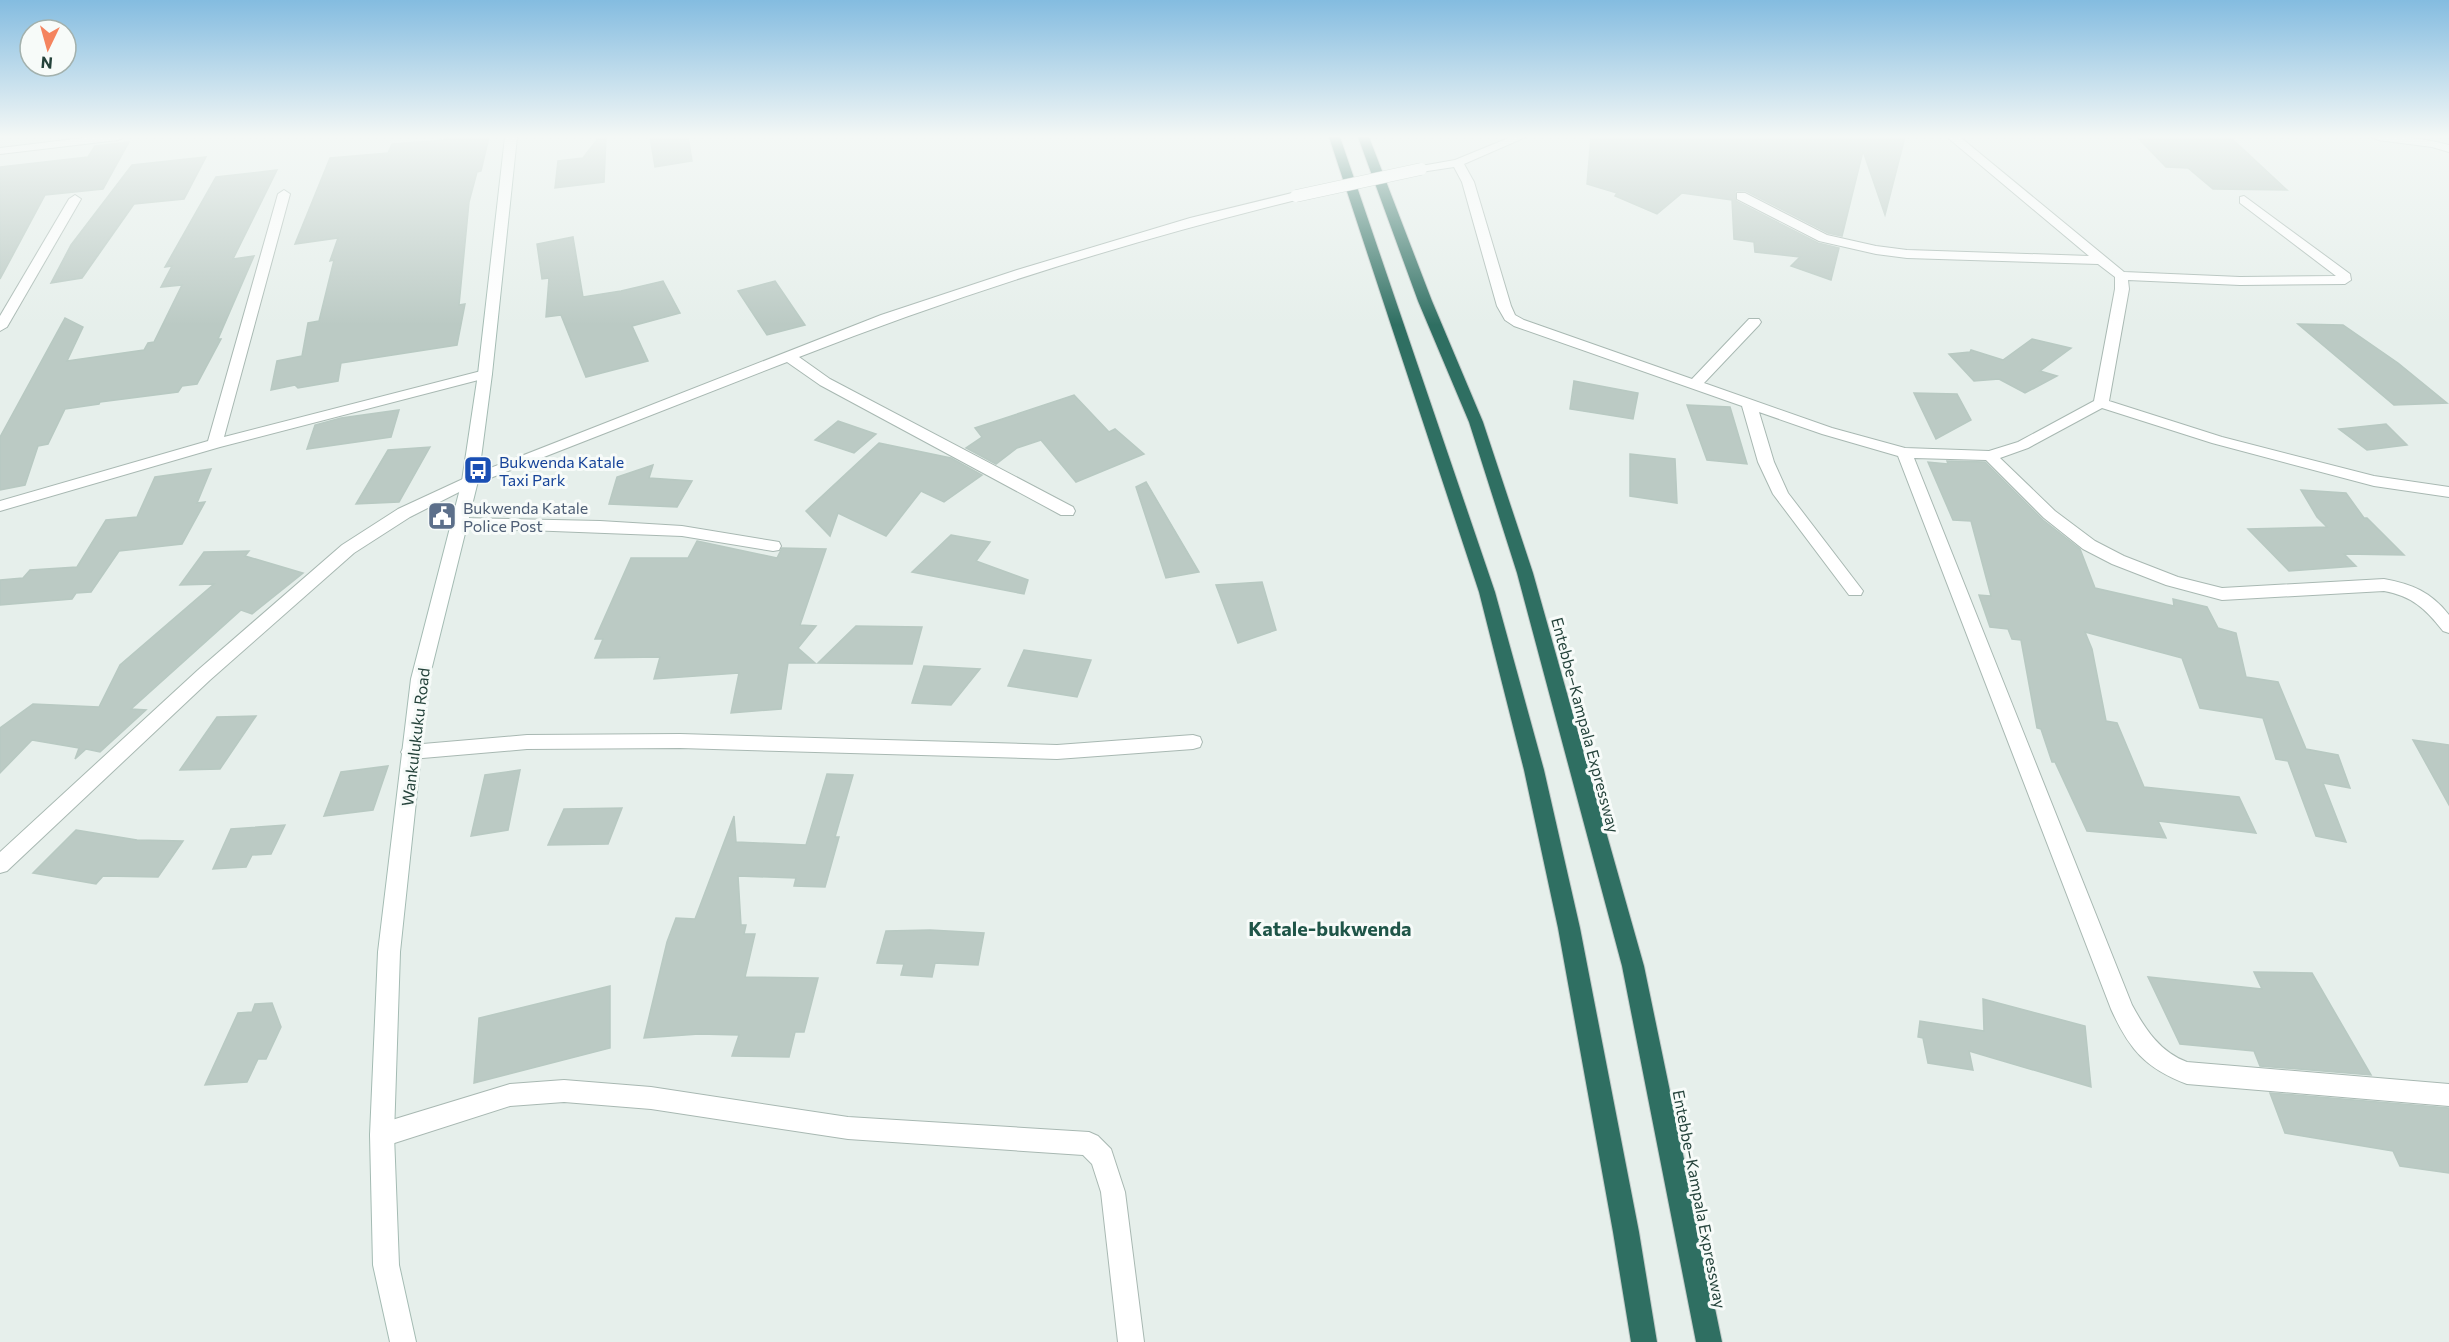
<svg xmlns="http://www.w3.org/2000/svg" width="2449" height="1342" font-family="Commissioner,sans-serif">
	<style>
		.building { fill: #bbcac4; stroke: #b8c9c2; stroke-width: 1.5 }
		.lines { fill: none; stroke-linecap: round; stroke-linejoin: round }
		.street-casing { stroke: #a8b8b2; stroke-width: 2 }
		.secondary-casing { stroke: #a4bbb3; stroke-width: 2 }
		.highway-casing { stroke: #c2cac8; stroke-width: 2 }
		.street { fill: #fff; fill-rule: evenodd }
		.secondary { fill: #fff; fill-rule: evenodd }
		.highway { fill: #2f6f62; fill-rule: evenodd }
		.street-bridge-casing { stroke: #a8b8b2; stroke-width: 13; stroke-linecap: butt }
		.street-bridge { stroke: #fff; stroke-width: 12 }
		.labels { text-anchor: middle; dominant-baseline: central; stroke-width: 6; stroke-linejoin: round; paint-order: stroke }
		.transit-label { font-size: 16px; fill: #164399; stroke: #f7fbf9; text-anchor: start }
		.service-label { font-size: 16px; fill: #4e5e75; stroke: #f7fbf9; text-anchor: start }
		.street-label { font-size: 16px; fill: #24423a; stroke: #f7fbf9 }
		.quarter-label { font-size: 20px; font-weight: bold; fill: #1f5548; stroke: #f7fbf9 }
	</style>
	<rect width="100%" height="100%" fill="#e6efeb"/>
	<g class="building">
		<polygon points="445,137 489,137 481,171 477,172 469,202 459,305 465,304 457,345 341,363 338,381 298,388 295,385 271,390 277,361 302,356 308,323 319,321 334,260 330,261 338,238 295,244 330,158 388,153 392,144 444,140"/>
		<polygon points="599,137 606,137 604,182 555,188 558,161 583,158"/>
		<polygon points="650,137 688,137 692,161 655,167"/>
		<polygon points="1591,137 1905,137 1885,215 1863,151 1842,236 1828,233 1746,191 1735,191 1736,201 1818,243 1839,248 1831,280 1791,266 1800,257 1755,252 1754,242 1734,239 1732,200 1682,193 1657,214 1615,196 1617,193 1587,184"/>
		<polygon points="2137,137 2230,137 2287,190 2213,189 2188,168 2166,167"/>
		<polygon points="129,142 103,189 45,195 0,279 0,167 88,157 95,146"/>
		<polygon points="206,157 184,199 134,204 82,278 51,283 71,245 132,165"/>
		<polygon points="277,170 233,259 254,256 218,339 221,339 197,384 182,386 178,392 100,402 99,404 65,409 48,444 38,446 25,485 0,490 0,437 65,318 83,327 67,361 144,350 148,343 154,342 182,285 161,287 172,266 165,267 216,177"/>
		<polygon points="573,237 583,297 621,291 663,281 680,313 632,326 648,361 586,377 561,315 546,317 549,278 542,279 537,244"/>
		<polygon points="775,281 805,325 767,335 738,291"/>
		<polygon points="2298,324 2343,325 2398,363 2447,403 2394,405"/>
		<polygon points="2032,339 2071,348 2040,371 2057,376 2025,393 1999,379 1974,381 1949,354 1970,352 1971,350 2003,360"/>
		<polygon points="1574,381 1638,393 1633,419 1570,409"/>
		<polygon points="1914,393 1957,394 1971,420 1936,439"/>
		<polygon points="1074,395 1109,432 1115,429 1144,454 1076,482 1041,440 1017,448 996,464 966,448 982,437 975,428"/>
		<polygon points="1687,405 1730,407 1747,464 1707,460"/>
		<polygon points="399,410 391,437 307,449 315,425 341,418"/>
		<polygon points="838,421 876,434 854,453 815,440"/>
		<polygon points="2386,424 2407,445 2367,450 2339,429"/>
		<polygon points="879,443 951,458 982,475 944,502 921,491 886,536 838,513 830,536 806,511"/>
		<polygon points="430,447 399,502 356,504 388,450"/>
		<polygon points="1630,454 1675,459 1677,503 1630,496"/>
		<polygon points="1947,461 1985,462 2043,520 2080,549 2095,588 2174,606 2173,599 2207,607 2218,628 2236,633 2246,677 2278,682 2306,749 2338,755 2350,788 2323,783 2346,842 2316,836 2288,761 2276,759 2263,718 2200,708 2182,658 2085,632 2092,649 2106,721 2117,723 2144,787 2239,797 2256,833 2158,821 2166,838 2087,831 2055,762 2052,762 2041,729 2037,728 2021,640 2012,639 2008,629 1990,627 1979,595 1991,596 1971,521 1953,520 1928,462 1948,464"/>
		<polygon points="653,465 649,478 692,481 677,507 609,504 617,477"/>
		<polygon points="211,469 197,503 205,502 182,544 119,551 91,592 76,593 72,599 0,605 0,580 23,578 30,570 77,567 106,520 137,517 155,477"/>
		<polygon points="1146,482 1199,572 1166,578 1136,487"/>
		<polygon points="2301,490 2346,493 2364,518 2367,518 2404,555 2344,554 2356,566 2289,571 2248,529 2327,527 2317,517"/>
		<polygon points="951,535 990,542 976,561 1028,580 1024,594 912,572"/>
		<polygon points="697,541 777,558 782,548 826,549 800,625 816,626 798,648 815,663 788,663 781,709 731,713 739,673 654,679 660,657 595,658 603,639 595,639 631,558 688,558"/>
		<polygon points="249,551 245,556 303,573 252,614 241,610 131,709 146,710 100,752 86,749 75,759 79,748 32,740 0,773 0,728 33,704 99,707 120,665 214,584 180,585 204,552"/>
		<polygon points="1262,582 1276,630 1238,643 1216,585"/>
		<polygon points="856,626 922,627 912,664 818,663"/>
		<polygon points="1024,650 1091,660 1077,697 1008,686"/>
		<polygon points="924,666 980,669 951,705 912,703"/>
		<polygon points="256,716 220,769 180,770 217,717"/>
		<polygon points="2413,740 2449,745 2449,805"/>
		<polygon points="388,766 373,810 324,816 341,772"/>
		<polygon points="520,770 508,830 471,836 485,775"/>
		<polygon points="827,774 853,775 835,837 839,837 825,887 794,886 796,878 738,876 741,925 746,925 744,934 755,934 745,977 818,978 804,1032 795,1032 789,1057 732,1056 739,1035 699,1034 644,1038 667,942 676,918 695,919 734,816 736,842 806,845"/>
		<polygon points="622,808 608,844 548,845 564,809"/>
		<polygon points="285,825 271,854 252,855 246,867 213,869 231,829"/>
		<polygon points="76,830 137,840 183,841 158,877 103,876 96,884 33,873"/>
		<polygon points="930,930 984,933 978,965 935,963 932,977 901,975 904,964 877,963 886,931"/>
		<polygon points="2254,972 2312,973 2371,1075 2260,1066 2254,1051 2180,1044 2148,977 2262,989"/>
		<polygon points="610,986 610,1048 474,1083 479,1018"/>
		<polygon points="1983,999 2085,1026 2091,1087 1969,1051 1973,1070 1928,1063 1923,1038 1918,1037 1920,1021 1984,1031"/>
		<polygon points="272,1003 281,1027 266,1059 258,1059 247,1082 205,1085 238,1013 252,1012 255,1004"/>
		<polygon points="2270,1093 2449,1108 2449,1173 2400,1166 2393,1151 2285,1133"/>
	</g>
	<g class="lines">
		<g class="street-casing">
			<g id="street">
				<polygon points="91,137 124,137 118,140 0,154 0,148"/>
				<path d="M1511 137H1526L1464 164 1474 182 1511 306 1515 315 1524 320 1692 379 1749 319H1759L1761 322 1759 325 1704 383 1832 428 1905 448 1989 451 2018 442 2094 401 2115 289V277L2098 264 1907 258 1876 254 1819 241 1737 199V193H1745L1827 235 1876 246 1907 250 2089 256 1947 137H1960L2124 272 2240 277 2336 276 2240 203V197L2244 196 2350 274 2351 280 2345 284 2240 285 2128 280 2129 289 2109 401 2222 437 2374 476 2449 487V497L2374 486 2212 443 2102 408 2028 448 2000 458 2055 511 2095 541 2124 556 2178 577 2222 588 2384 579C2412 584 2431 592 2449 615V633L2443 631C2426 609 2412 596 2384 591L2222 600 2166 585 2112 564 2083 549 2044 518 1986 460 1914 458 2132 1005C2145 1029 2160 1052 2187 1062L2449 1084V1106L2187 1084C2145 1068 2129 1049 2111 1009L1898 456 1822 434 1759 412 1774 462 1788 493 1863 591 1861 595H1849L1773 494 1758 462 1742 406 1514 326 1505 320 1497 306 1462 182 1454 167 1421 172 1415 169 1421 166 1455 160Z"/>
				<path d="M2372 137C2398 136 2424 138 2449 145V152L2432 147 2378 140Z"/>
				<polygon points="284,190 290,194 224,437 485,370 490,371 492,374 490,377 220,447 0,511 0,501 208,441 278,194"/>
				<path d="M1296 192 1300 193V199C1130 241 962 293 799 357L830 379 1073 507 1075 511 1073 515H1061L820 385 787 362 475 484 410 517 354 553 210 680 7 871 0 873V852L198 670 342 545 398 509 465 478 881 315 1017 270 1190 218Z"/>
				<polygon points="75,195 81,199 7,327 0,331 0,316 69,199"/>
				<polygon points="460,518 600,521 682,526 773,541 779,542 781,546 779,550 773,551 682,536 454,527 452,523"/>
				<polygon points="680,734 1057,745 1193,735 1200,737 1202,742 1200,747 1193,749 1057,759 680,748 527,749 411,759 404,757 401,752 404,747 411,745 527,735"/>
				<polygon points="564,1080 651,1087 848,1117 1089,1132 1098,1136 1111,1149 1125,1192 1144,1342 1118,1342 1101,1192 1092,1164 1083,1155 848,1139 651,1109 564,1102 510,1106 382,1147 373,1143 370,1135 373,1127 382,1123 510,1084"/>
			</g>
		</g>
		<g class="secondary-casing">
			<polygon id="secondary" points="505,137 517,137 492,374 478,481 429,679 400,952 394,1135 399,1265 416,1342 390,1342 373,1265 370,1135 378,952 411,679 462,481 478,374"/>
		</g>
		<g class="highway-casing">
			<g id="highway">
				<polygon points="1329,137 1340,137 1495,592 1544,770 1580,928 1639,1232 1657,1342 1631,1342 1613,1232 1558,928 1524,770 1479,592"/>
				<polygon points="1358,137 1369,137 1432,301 1483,422 1533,573 1644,966 1722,1342 1696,1342 1622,966 1517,573 1469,422 1418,301"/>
			</g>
		</g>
		<use href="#street" class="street"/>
		<use href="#secondary" class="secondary"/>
		<use href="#highway" class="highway"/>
		<g class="street-bridge-casing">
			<polyline id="street-bridge" points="1296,196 1421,169"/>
		</g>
		<use href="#street-bridge" class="street-bridge"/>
	</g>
	<linearGradient id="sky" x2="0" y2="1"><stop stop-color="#84bce0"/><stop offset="0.42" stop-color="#f4f8f6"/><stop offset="1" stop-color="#f4f8f6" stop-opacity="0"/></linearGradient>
	<rect width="2449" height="325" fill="url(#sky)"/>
	<defs>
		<g id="bus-square" transform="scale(1.5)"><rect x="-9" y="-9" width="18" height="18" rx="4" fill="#1a4fb4" stroke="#f7fbf9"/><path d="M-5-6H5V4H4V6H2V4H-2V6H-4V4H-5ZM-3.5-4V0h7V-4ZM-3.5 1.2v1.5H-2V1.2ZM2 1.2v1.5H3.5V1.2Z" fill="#fff"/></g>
		<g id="civic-square" transform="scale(1.5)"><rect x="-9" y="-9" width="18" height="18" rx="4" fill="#5c6f8a" stroke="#f7fbf9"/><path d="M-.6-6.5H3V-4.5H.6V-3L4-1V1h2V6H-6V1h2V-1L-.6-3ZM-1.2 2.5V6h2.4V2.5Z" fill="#fff"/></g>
	</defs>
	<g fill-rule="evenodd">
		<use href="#bus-square" x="478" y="470"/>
		<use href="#civic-square" x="442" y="516"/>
	</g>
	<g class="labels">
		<g class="transit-label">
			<text x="499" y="461">Bukwenda Katale<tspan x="499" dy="18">Taxi Park</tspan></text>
		</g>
		<g class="service-label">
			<text x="463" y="507">Bukwenda Katale<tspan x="463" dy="18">Police Post</tspan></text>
		</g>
		<g class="street-label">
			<text transform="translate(1586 725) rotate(75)">Entebbe–Kampala Expressway</text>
			<text transform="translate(415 737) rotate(-83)">Wankulukuku Road</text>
			<text transform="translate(1700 1199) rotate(79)">Entebbe–Kampala Expressway</text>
		</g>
		<g class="quarter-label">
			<text x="1330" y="928">Katale-bukwenda</text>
		</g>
	</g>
	<g transform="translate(48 48) rotate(185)"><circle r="28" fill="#f7fbf9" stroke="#a3b1ad" stroke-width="1.5"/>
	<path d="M0-4.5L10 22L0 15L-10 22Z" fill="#f4845f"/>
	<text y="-9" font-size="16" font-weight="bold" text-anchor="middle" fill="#24423a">N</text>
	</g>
</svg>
